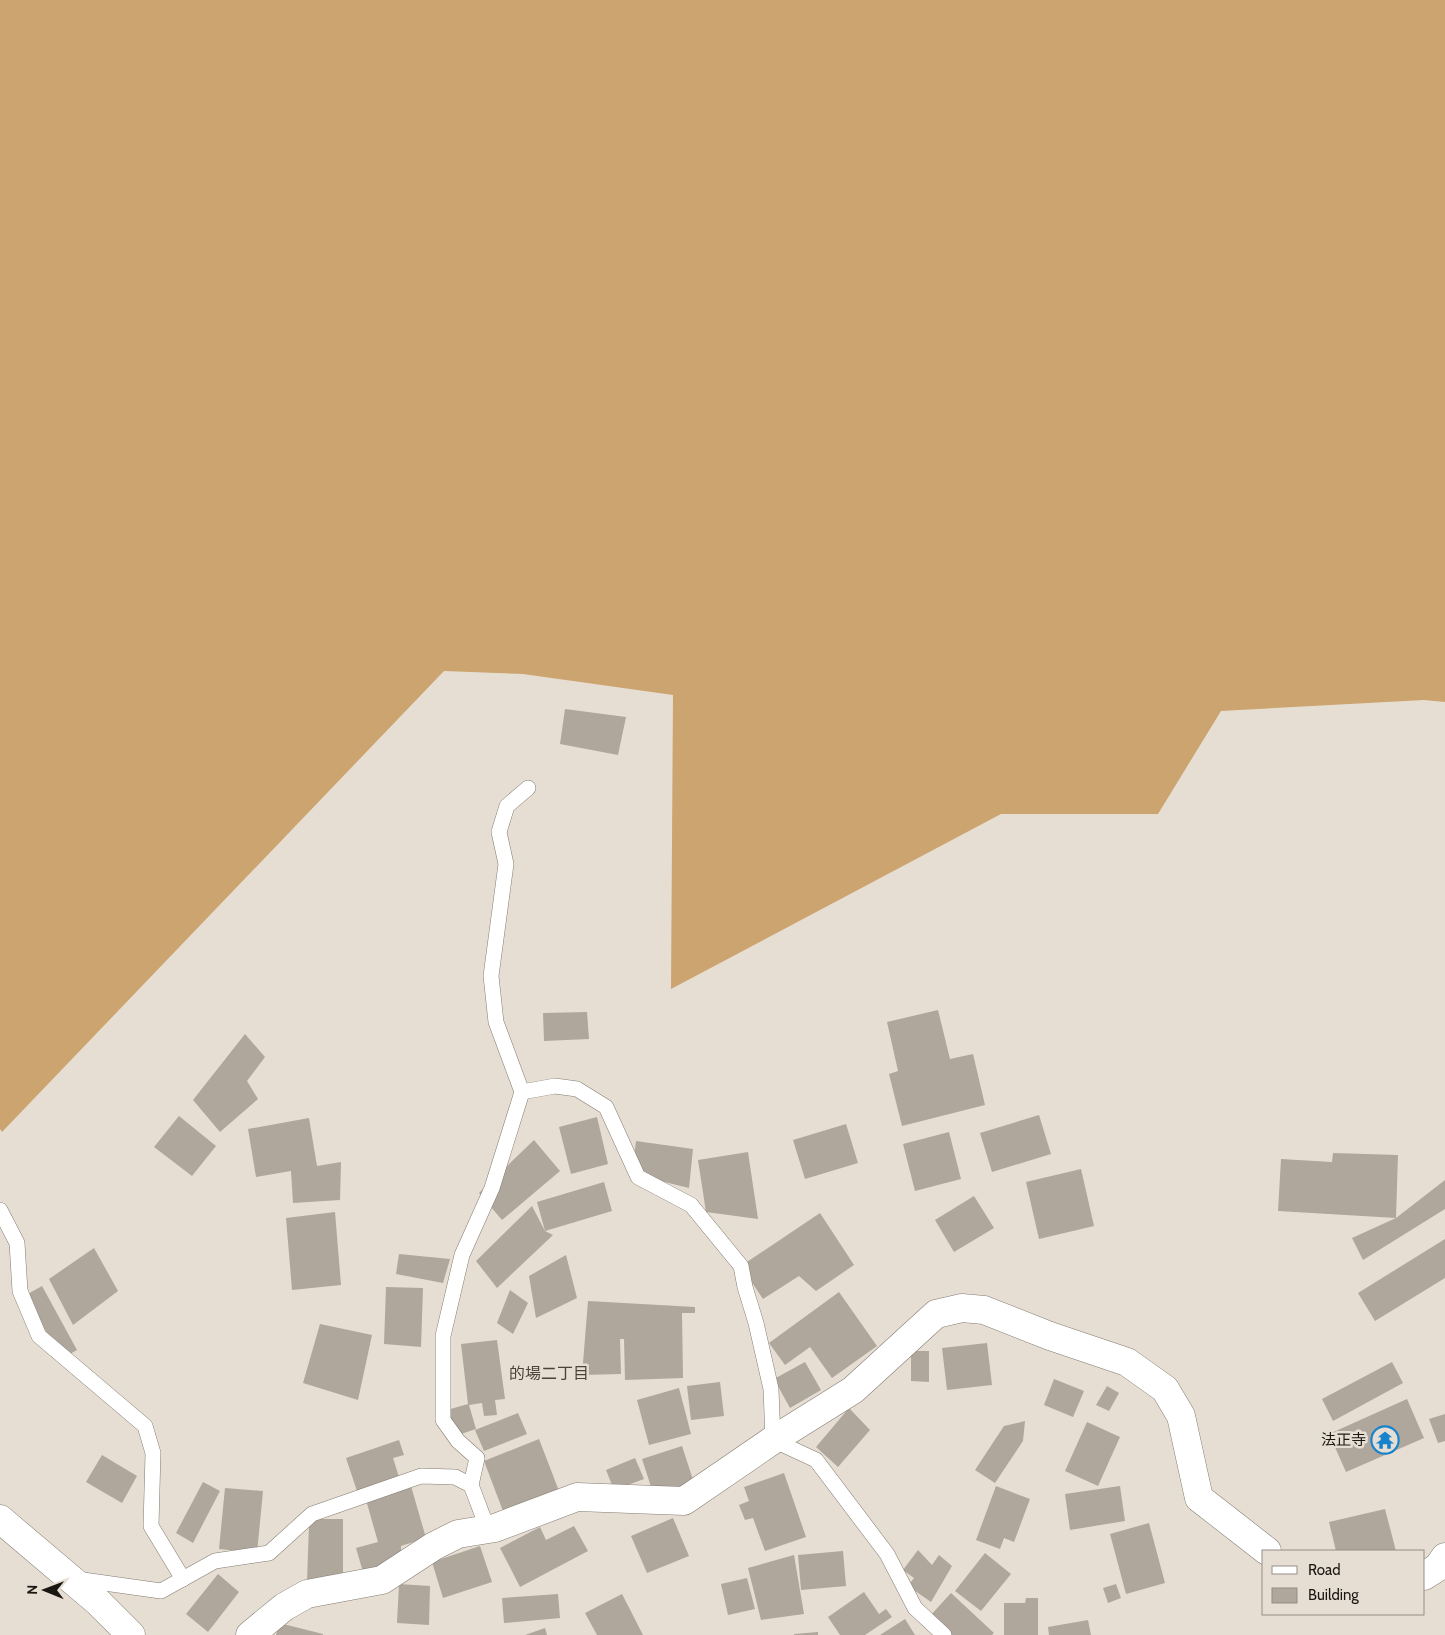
<svg xmlns="http://www.w3.org/2000/svg" width="1445" height="1635" font-family="Cabin,'Noto Sans JP',sans-serif">
	<style>
		.forest { fill: #cca46f }
		.building { fill: #afa69c }
		.lines { fill: none; stroke-linecap: round; stroke-linejoin: round }
		.service-casing { stroke: #837b71; stroke-width: 16 }
		.minor-casing { stroke: #837b71; stroke-width: 29 }
		.service { stroke: #fff; stroke-width: 15 }
		.minor { stroke: #fff; stroke-width: 28 }
		.labels { text-anchor: middle; dominant-baseline: central; stroke-width: 5; stroke-linejoin: round; paint-order: stroke }
		.poi-label { font-size: 15px; fill: #1a1612; stroke: #e7ded3; text-anchor: end }
		.neighbourhood-label { font-size: 16px; fill: #4b433a; stroke: #e7ded3 }
	</style>
	<rect width="100%" height="100%" fill="#e7ded3"/>
	<polygon class="forest" points="0,0 1445,0 1445,702 1424,700 1221,711 1158,814 1001,814 671,989 673,695 523,674 444,671 2,1132 0,1129"/>
	<g class="building">
		<polygon points="565,709 626,717 618,755 560,744"/>
		<polygon points="938,1010 950,1059 973,1054 985,1105 902,1126 889,1074 898,1071 887,1022"/>
		<polygon points="587,1012 589,1039 544,1041 543,1013"/>
		<polygon points="245,1034 265,1057 247,1081 258,1099 220,1132 193,1100"/>
		<polygon points="1039,1115 1051,1154 992,1172 980,1133"/>
		<polygon points="179,1116 216,1146 192,1176 154,1147"/>
		<polygon points="597,1117 608,1164 571,1174 559,1127"/>
		<polygon points="309,1118 317,1166 341,1162 340,1200 293,1203 291,1171 256,1177 248,1129"/>
		<polygon points="846,1124 858,1163 805,1179 793,1140"/>
		<polygon points="949,1132 961,1179 915,1191 903,1144"/>
		<polygon points="534,1140 560,1171 502,1220 479,1193"/>
		<polygon points="636,1141 693,1149 689,1188 632,1174"/>
		<polygon points="748,1152 758,1219 706,1212 698,1160"/>
		<polygon points="1333,1153 1398,1155 1396,1218 1445,1180 1445,1209 1363,1260 1352,1238 1396,1218 1278,1211 1281,1159 1332,1162"/>
		<polygon points="1081,1169 1094,1226 1039,1239 1026,1182"/>
		<polygon points="604,1182 612,1211 545,1231 537,1202"/>
		<polygon points="974,1196 994,1228 954,1252 935,1220"/>
		<polygon points="532,1206 545,1231 553,1235 497,1288 476,1261"/>
		<polygon points="335,1212 341,1285 292,1290 286,1218"/>
		<polygon points="820,1213 854,1265 816,1291 799,1276 763,1299 741,1266"/>
		<polygon points="1445,1239 1445,1278 1375,1321 1358,1293"/>
		<polygon points="94,1248 118,1291 73,1325 49,1279"/>
		<polygon points="399,1254 450,1259 443,1283 396,1274"/>
		<polygon points="566,1255 577,1298 536,1318 529,1276"/>
		<polygon points="42,1286 77,1350 61,1359 26,1295"/>
		<polygon points="386,1287 423,1288 421,1347 384,1344"/>
		<polygon points="510,1290 528,1303 513,1334 497,1323"/>
		<polygon points="839,1292 877,1346 832,1378 810,1347 785,1365 769,1343"/>
		<polygon points="588,1301 695,1307 695,1313 682,1313 683,1378 625,1380 624,1339 620,1339 621,1374 582,1375"/>
		<polygon points="320,1324 372,1335 358,1400 303,1383"/>
		<polygon points="497,1340 505,1399 495,1400 497,1415 484,1416 482,1403 469,1405 476,1429 455,1436 447,1410 468,1404 461,1344"/>
		<polygon points="987,1343 992,1385 947,1390 942,1348"/>
		<polygon points="911,1351 929,1351 929,1382 911,1381"/>
		<polygon points="805,1362 821,1390 790,1408 774,1379"/>
		<polygon points="1392,1362 1403,1383 1333,1421 1322,1399"/>
		<polygon points="1054,1379 1084,1391 1073,1417 1044,1405"/>
		<polygon points="720,1382 724,1416 691,1420 687,1386"/>
		<polygon points="1107,1386 1119,1393 1109,1411 1096,1405"/>
		<polygon points="679,1388 691,1434 649,1445 637,1400"/>
		<polygon points="1407,1399 1424,1438 1346,1472 1329,1434"/>
		<polygon points="849,1408 870,1430 838,1467 816,1447"/>
		<polygon points="518,1413 527,1434 484,1451 475,1430"/>
		<polygon points="1445,1414 1445,1441 1438,1443 1429,1419"/>
		<polygon points="1025,1421 1023,1441 995,1483 975,1470 1004,1426"/>
		<polygon points="1087,1422 1120,1437 1098,1486 1065,1471"/>
		<polygon points="539,1439 559,1491 506,1519 484,1461"/>
		<polygon points="399,1440 404,1455 393,1458 399,1477 357,1491 346,1458"/>
		<polygon points="682,1446 695,1486 655,1499 642,1459"/>
		<polygon points="102,1455 137,1476 122,1503 86,1482"/>
		<polygon points="635,1458 644,1479 614,1490 606,1470"/>
		<polygon points="784,1473 806,1537 765,1551 753,1518 745,1520 739,1505 749,1501 744,1487"/>
		<polygon points="203,1482 220,1491 193,1543 176,1533"/>
		<polygon points="411,1486 426,1538 401,1546 401,1561 363,1572 356,1548 378,1542 366,1500"/>
		<polygon points="996,1486 1030,1499 1014,1542 1004,1538 1000,1549 976,1540"/>
		<polygon points="1120,1486 1125,1521 1070,1530 1065,1494"/>
		<polygon points="225,1488 263,1491 257,1553 219,1549"/>
		<polygon points="1385,1509 1396,1551 1336,1551 1329,1522"/>
		<polygon points="673,1518 689,1556 647,1573 631,1536"/>
		<polygon points="315,1519 343,1519 343,1580 307,1582 309,1524"/>
		<polygon points="1149,1523 1165,1583 1126,1594 1110,1534"/>
		<polygon points="574,1526 588,1551 520,1587 500,1548 540,1527 546,1540"/>
		<polygon points="480,1546 492,1582 443,1598 432,1562"/>
		<polygon points="918,1550 932,1565 939,1555 952,1566 931,1602 908,1586 914,1578 903,1570"/>
		<polygon points="843,1551 846,1586 801,1590 798,1555"/>
		<polygon points="985,1553 1011,1574 981,1611 955,1591"/>
		<polygon points="794,1555 804,1614 761,1620 748,1568"/>
		<polygon points="218,1574 239,1592 208,1632 186,1614"/>
		<polygon points="747,1578 755,1609 728,1615 721,1584"/>
		<polygon points="399,1584 430,1586 429,1625 397,1623"/>
		<polygon points="1116,1584 1121,1598 1108,1603 1103,1588"/>
		<polygon points="864,1592 879,1614 886,1609 892,1617 865,1635 840,1635 828,1617"/>
		<polygon points="951,1593 994,1633 992,1635 951,1635 930,1616"/>
		<polygon points="558,1594 560,1618 504,1623 502,1598"/>
		<polygon points="622,1594 643,1635 597,1635 585,1613"/>
		<polygon points="1026,1598 1038,1598 1038,1635 1004,1635 1004,1603 1025,1603"/>
		<polygon points="905,1619 915,1635 880,1635"/>
		<polygon points="1088,1620 1091,1635 1049,1635 1048,1627"/>
		<polygon points="279,1623 323,1634 323,1635 276,1635"/>
		<polygon points="545,1628 547,1635 525,1635"/>
		<polygon points="818,1632 818,1635 794,1635 794,1634"/>
	</g>
	<g class="lines">
		<g class="service-casing">
			<g id="service">
				<polyline points="522,1092 555,1086 577,1089 606,1107 638,1177 691,1205 741,1266 745,1287 756,1323 771,1389 773,1440 816,1460 887,1554 915,1608 944,1635"/>
				<polyline points="0,1210 17,1243 20,1291 39,1336 145,1426 153,1453 151,1526 183,1579"/>
				<polyline points="471,1485 477,1458 458,1441 443,1420 443,1336 462,1255 492,1188 522,1092 496,1022 491,976 506,864 499,832 507,806 528,788"/>
				<polyline points="76,1579 161,1591 215,1561 269,1553 312,1514 421,1476 455,1477 471,1485 488,1530"/>
			</g>
		</g>
		<g class="minor-casing">
			<g id="minor">
				<polyline points="0,1519 98,1602 131,1635"/>
				<polyline points="1424,1576 1438,1567 1445,1557"/>
				<polyline points="250,1635 284,1607 307,1594 382,1580 434,1546 458,1534 495,1528 577,1497 684,1501 773,1440 853,1390 936,1314 962,1308 984,1310 1050,1336 1127,1362 1165,1389 1181,1416 1199,1498 1267,1551"/>
			</g>
		</g>
		<use href="#service" class="service"/>
		<use href="#minor" class="minor"/>
	</g>
	<defs>
		<g id="temple-ring" transform="scale(1.4375)"><circle r="9.5" fill="#e7ded3" stroke="#1883cd" stroke-width="1.5"/><path d="M0-6L5-2H3V0L6.5 2.5H4V6H1.5V3h-3V6H-4V2.5H-6.5L-3 0V-2H-5Z" fill="#1883cd"/></g>
	</defs>
	<g fill-rule="evenodd">
		<use href="#temple-ring" x="1385" y="1440"/>
	</g>
	<g class="labels">
		<g class="poi-label">
			<text x="1366" y="1440">法正寺</text>
		</g>
		<g class="neighbourhood-label">
			<text x="549" y="1373">的場二丁目</text>
		</g>
	</g>
	<rect x="1262" y="1550" width="162" height="65" fill="#e7ded3" stroke="#958e86"/>
	<rect x="1272" y="1566" width="25" height="8" fill="#ffffff" stroke="#958e86"/>
	<text x="1308" y="1575" font-size="15" fill="#1a1612">Road</text>
	<rect x="1272" y="1588" width="25" height="15" fill="#afa69c" stroke="#958e86"/>
	<text x="1308" y="1600" font-size="15" fill="#1a1612">Building</text>
	<g transform="translate(45 1590) rotate(271)" stroke="#e7ded3" stroke-width="4" paint-order="stroke">
	<path d="M0-4L9 19L0 12L-9 19Z" fill="#1a1612"/>
	<text y="-8" font-size="14" font-weight="bold" text-anchor="middle" fill="#1a1612">N</text>
	</g>
</svg>
